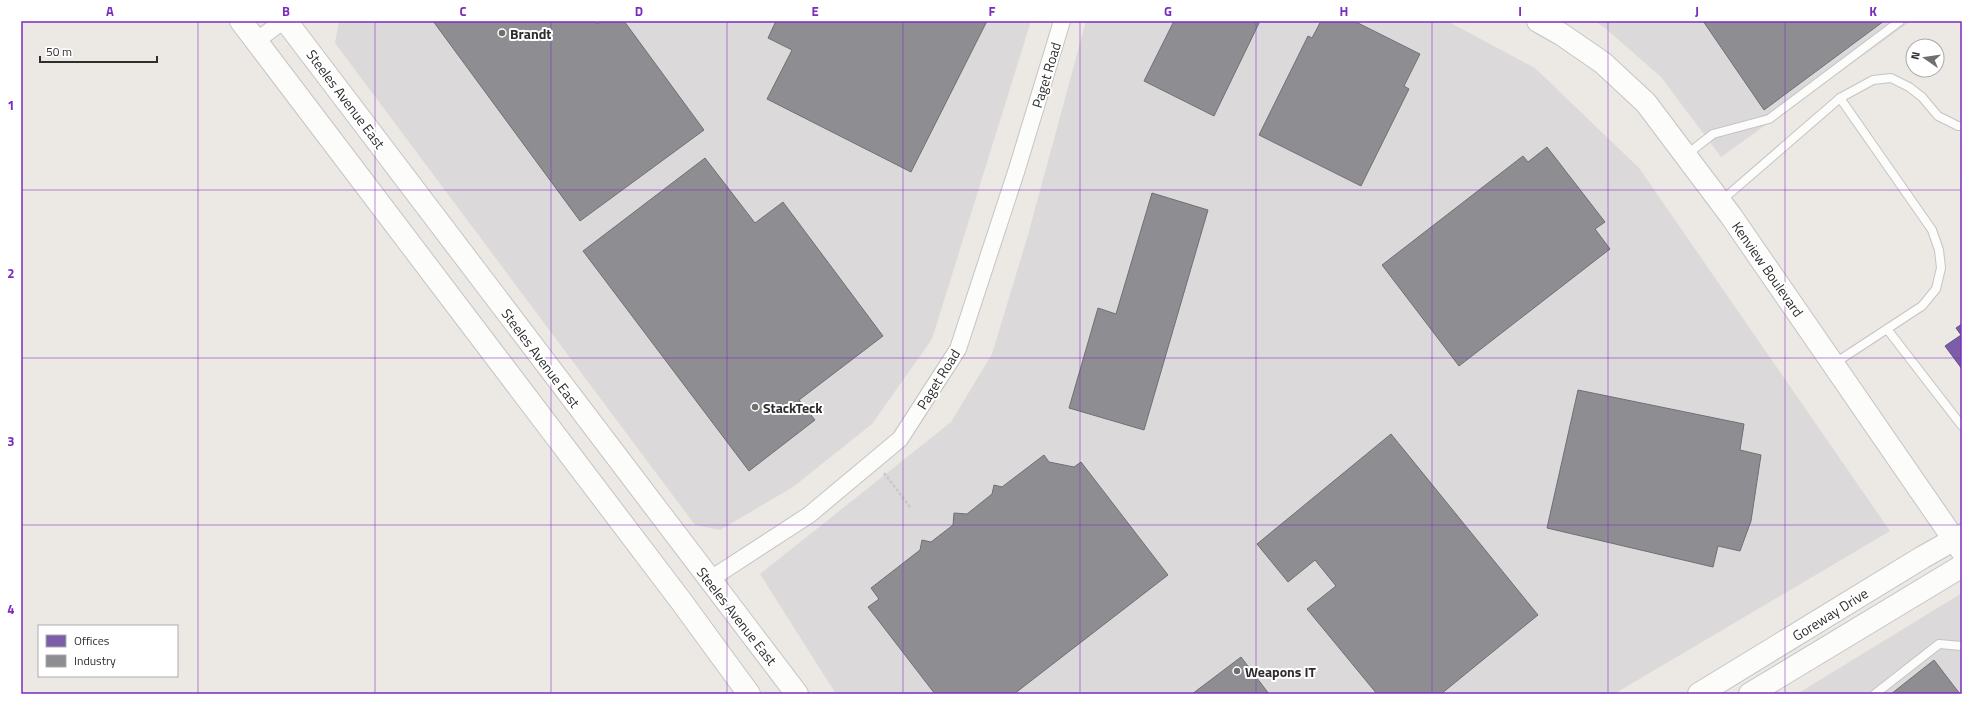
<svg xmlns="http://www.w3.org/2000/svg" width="1983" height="715" font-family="'Titillium Web',sans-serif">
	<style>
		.industrial { fill: #dcd9db }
		.offices { fill: #7b5ea7; stroke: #645083 }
		.industry { fill: #8d8d92; stroke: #707074 }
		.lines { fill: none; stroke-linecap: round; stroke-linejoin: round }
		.lane-casing { stroke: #c5c4c5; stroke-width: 10 }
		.street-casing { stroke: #c5c4c5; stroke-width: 18 }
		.secondary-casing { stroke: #c5c4c5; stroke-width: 24 }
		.path { stroke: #c9c9c8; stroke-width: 2.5; stroke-dasharray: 3 2; stroke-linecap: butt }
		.lane { stroke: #fcfcfb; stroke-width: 8 }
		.street { stroke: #fcfcfb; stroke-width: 16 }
		.secondary { stroke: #fcfcfb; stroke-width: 22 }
		.grid { fill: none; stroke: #7b2cbf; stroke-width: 1; stroke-opacity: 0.55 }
		.poi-dot { fill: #706f6e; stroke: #fff; stroke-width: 1.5 }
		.labels { text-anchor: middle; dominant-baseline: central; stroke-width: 4; stroke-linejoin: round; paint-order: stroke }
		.poi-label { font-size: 14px; font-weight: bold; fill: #2e2e2e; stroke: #fff; text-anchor: start }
		.street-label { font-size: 14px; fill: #2e2e2e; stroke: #fff }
		.neatline { fill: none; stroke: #7b2cbf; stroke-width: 1.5 }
		.grid-label { font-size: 13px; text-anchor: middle; font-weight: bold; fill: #7b2cbf }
	</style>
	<rect width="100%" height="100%" fill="#ece8e4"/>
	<g class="industrial">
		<polygon points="339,21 1031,21 932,339 872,424 793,487 720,530 695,525 335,43"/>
		<polygon points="1086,21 1447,21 1535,68 1639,168 1890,531 1614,694 836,694 760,574 951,422 992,354 1028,235"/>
		<polygon points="1594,21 1911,21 1721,157 1661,77 1605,28"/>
		<polygon points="1962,593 1962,694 1797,694"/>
	</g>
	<polygon class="offices" points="1962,324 1962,369 1945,346 1961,335 1956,328"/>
	<g class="industry">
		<polygon points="433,21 594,21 597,24 602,21 624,21 704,130 580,221"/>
		<polygon points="776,21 987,21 911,172 767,99 792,50 768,38"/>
		<polygon points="1174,21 1260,21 1214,116 1144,81"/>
		<polygon points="1321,21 1354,21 1420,54 1404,86 1409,89 1361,186 1259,135 1308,36 1312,38"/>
		<polygon points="1703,21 1884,21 1764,110"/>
		<polygon points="1547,147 1605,222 1595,229 1610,249 1459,366 1382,265 1523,156 1528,162"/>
		<polygon points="705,158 755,223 783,202 883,336 799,400 815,420 749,471 583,251"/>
		<polygon points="1152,193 1208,210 1144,430 1069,408 1098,308 1116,314"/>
		<polygon points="1578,390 1744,424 1740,450 1761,455 1751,521 1740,551 1718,546 1713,567 1547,528"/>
		<polygon points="1391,434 1538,615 1441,694 1377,694 1307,609 1336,586 1315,560 1288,582 1257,544"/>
		<polygon points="1044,455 1049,462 1074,467 1081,462 1168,575 1014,694 935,694 868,607 879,599 871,588 920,550 922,540 931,542 953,525 954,513 967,514 992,494 994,485 1002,487"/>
		<polygon points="1241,657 1269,694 1192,694 1204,685"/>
		<polygon points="1934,660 1960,694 1891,694"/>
	</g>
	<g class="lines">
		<g class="lane-casing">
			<g id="lane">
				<polyline points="1840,98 1873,80 1891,78 1909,87 1922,97 1938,116 1958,126 1962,126"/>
				<polyline points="1686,155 1713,134 1769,119 1900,21"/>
				<polyline points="1721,201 1840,98 1932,230 1939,250 1941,268 1936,289 1922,306 1835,363"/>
				<polyline points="1887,329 1962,426"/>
				<polyline points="1875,694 1939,644 1962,646"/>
			</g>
		</g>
		<g class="street-casing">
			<g id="street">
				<polyline points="256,41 283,21"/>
				<polyline points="709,580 809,515 900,439 958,349 1017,169 1062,21"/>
			</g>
		</g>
		<g class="secondary-casing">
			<g id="secondary">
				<polyline points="241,21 681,601 749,694"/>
				<polyline points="286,21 797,694"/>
				<polyline points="1538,21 1561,34 1603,63 1646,103 1731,216 1962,551"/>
				<polyline points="1699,694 1923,557 1962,535"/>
				<polyline points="1750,694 1962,566"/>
			</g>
		</g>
		<polyline class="path" points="884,473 910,507"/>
		<use href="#lane" class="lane"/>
		<use href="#street" class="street"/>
		<use href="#secondary" class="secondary"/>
	</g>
	<path class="grid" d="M198 21V694M375 21V694M551 21V694M727 21V694M903 21V694M1080 21V694M1256 21V694M1432 21V694M1608 21V694M1785 21V694M21 190H1962M21 358H1962M21 525H1962"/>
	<g class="poi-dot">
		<circle cx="502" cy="33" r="4"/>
		<circle cx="755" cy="407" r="4"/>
		<circle cx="1237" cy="671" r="4"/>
	</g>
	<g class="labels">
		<g class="poi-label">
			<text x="510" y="33">Brandt</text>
			<text x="763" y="407">StackTeck</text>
			<text x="1245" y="671">Weapons IT</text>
		</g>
		<g class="street-label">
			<text transform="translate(1046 75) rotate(-73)">Paget Road</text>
			<text transform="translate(346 99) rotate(53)">Steeles Avenue East</text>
			<text transform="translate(1768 269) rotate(55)">Kenview Boulevard</text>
			<text transform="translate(541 358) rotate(53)">Steeles Avenue East</text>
			<text transform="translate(938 379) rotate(-58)">Paget Road</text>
			<text transform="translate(1830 614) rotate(-32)">Goreway Drive</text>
			<text transform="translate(737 616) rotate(52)">Steeles Avenue East</text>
		</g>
	</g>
	<rect width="1983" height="715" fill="none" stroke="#ffffff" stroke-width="44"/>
	<rect x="38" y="625" width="140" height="52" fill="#ffffff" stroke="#ababab"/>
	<rect x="46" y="635" width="20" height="12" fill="#7b5ea7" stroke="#ababab"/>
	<text x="74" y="645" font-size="12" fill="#2e2e2e">Offices</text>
	<rect x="46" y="655" width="20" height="12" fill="#8d8d92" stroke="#ababab"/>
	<text x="74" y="665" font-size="12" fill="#2e2e2e">Industry</text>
	<g transform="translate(1925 58) rotate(283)"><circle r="19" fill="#ffffff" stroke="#ababab"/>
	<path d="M0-3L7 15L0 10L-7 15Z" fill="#706f6e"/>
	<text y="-6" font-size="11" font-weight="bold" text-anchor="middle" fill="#2e2e2e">N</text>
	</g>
	<path d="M40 56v6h117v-6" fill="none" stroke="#2e2e2e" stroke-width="2"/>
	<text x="46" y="56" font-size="12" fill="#2e2e2e" stroke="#ffffff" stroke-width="3" paint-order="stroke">50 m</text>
	<rect x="22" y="22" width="1939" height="671" class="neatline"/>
	<g class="grid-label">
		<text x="110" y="16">A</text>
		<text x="286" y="16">B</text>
		<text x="463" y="16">C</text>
		<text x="639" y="16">D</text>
		<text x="815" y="16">E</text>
		<text x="992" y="16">F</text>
		<text x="1168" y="16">G</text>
		<text x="1344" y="16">H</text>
		<text x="1520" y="16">I</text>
		<text x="1697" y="16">J</text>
		<text x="1873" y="16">K</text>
		<text x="11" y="110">1</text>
		<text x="11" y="278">2</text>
		<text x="11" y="446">3</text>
		<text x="11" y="614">4</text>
	</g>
</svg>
